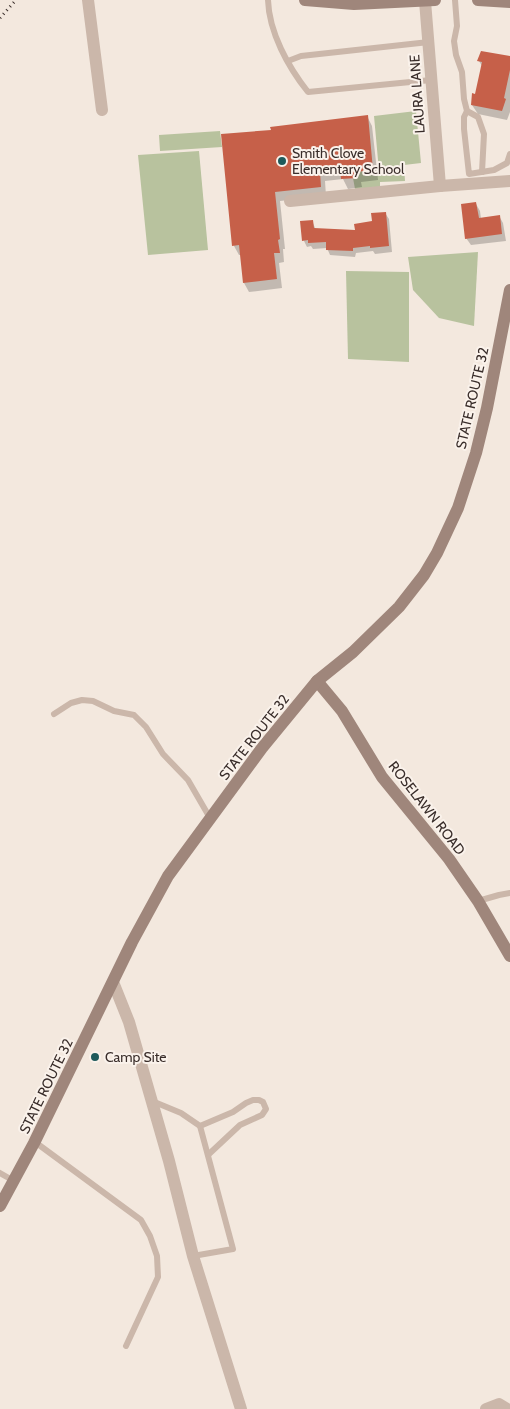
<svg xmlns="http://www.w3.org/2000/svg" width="510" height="1409" font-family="Cabin,sans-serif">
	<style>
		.green { fill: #b8c29e }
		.shadow { fill: #0003 }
		.building { fill: #c66049 }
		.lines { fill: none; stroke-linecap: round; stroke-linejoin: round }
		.lane { stroke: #cbb7aa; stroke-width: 6 }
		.street { stroke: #cbb7aa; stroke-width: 12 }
		.secondary { stroke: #9f867b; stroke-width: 12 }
		.rail { stroke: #392d2a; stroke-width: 3; stroke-dasharray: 1 4; stroke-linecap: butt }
		.poi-dot { fill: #1e5a5b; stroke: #faf2eb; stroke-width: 2 }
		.labels { text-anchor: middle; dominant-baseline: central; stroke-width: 4; stroke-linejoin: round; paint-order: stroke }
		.street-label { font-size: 14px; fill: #392d2a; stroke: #faf2eb }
		.poi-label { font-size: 14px; fill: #392d2a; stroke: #faf2eb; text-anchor: start }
	</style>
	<rect width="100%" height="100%" fill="#f3e8de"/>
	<g class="green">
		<polygon points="416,111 421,163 404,165 405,181 380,182 380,191 355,189 353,178 357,177 356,172 372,170 379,171 374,116"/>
		<polygon points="220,131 222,147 160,151 159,135"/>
		<polygon points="199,151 208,250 148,255 138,155"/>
		<polygon points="478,252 474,326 439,318 413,290 408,257"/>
		<polygon points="346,271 409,272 409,362 348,359"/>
	</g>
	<g class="shadow">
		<polygon points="510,58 510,112 507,120 478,114 472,105 476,95 482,66 479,61"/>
		<polygon points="367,116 372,126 378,180 361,182 362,187 348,189 343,179 325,181 326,196 280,201 285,249 283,249 284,262 279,263 282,288 249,292 244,283 241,255 239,255 234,246 272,131"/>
		<polygon points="476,204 480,211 481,219 499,216 503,223 506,241 471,245 466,238"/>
		<polygon points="385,213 389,219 392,252 375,254 373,251 356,253 355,257 330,255 327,248 313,249 311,246 307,247 304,241 312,221 316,230 356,231 373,223"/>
	</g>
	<g class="building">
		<polygon points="481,51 510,56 510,70 504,98 506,99 502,111 471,105 472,93 475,94 482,62 477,61"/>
		<polygon points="368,115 373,170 356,172 357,178 341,179 340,169 320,172 321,187 275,192 280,239 278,240 280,253 274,253 277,279 243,283 239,245 232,246 221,134 271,130 270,127"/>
		<polygon points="476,202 479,218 500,215 502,234 465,239 461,204"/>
		<polygon points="386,212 389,246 370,248 370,246 353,248 353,251 326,250 326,242 308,243 308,240 302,241 300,221 313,220 314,228 355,230 354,224 372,221 371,213"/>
	</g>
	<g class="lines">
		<g class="lane">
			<path d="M268 0C269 32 288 67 308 92L431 80"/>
			<polyline points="455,0 457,26 454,41 456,55 462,72 464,99 467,111 464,117 464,129 469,174 494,170 507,163 510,154"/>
			<polyline points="288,61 301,56 429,42"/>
			<polyline points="467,111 478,117 484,134 482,172"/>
			<polyline points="54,714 71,703 82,700 93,701 114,711 134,715 146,727 163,754 188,780 210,818"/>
			<polyline points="478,901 499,895 510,893"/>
			<polyline points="152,1101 181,1113 200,1126 233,1249 193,1256"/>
			<polyline points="200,1126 233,1112 246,1103 253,1100 259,1100 263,1102 266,1109 262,1115 240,1125 209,1154"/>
			<polyline points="35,1142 141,1220 150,1236 157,1256 158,1277 126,1346"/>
			<polyline points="0,1173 14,1181"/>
		</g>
		<g class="street">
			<polyline points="88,0 102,110"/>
			<polyline points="425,1 440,186"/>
			<polyline points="290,201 440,186 510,181"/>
			<polyline points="113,982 129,1022 169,1161 193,1256 241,1409"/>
			<polyline points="486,1409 499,1404 507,1409"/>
		</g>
		<g class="secondary">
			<polyline points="305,0 354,4 435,0"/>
			<polyline points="478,0 510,2"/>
			<polyline points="317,681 342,711 382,777 449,859 478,901 510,956"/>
			<polyline points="0,1206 34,1143 132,942 168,876 262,748 317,681 353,652 399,607 424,575 437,553 458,508 476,453 487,408 510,290"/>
		</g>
		<polyline class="rail" points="0,18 16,0"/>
	</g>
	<g class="poi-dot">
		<circle cx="282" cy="161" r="5"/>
		<circle cx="95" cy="1057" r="5"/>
	</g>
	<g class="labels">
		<g class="street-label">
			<text transform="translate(417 94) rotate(-94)">LAURA LANE</text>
			<text transform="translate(472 398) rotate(-77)">STATE ROUTE 32</text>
			<text transform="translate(254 737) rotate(-52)">STATE ROUTE 32</text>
			<text transform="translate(427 808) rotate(52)">ROSELAWN ROAD</text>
			<text transform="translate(46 1086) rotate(-64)">STATE ROUTE 32</text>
		</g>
		<g class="poi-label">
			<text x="292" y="153">Smith Clove<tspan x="292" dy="16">Elementary School</tspan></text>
			<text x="105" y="1057">Camp Site</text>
		</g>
	</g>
</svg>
